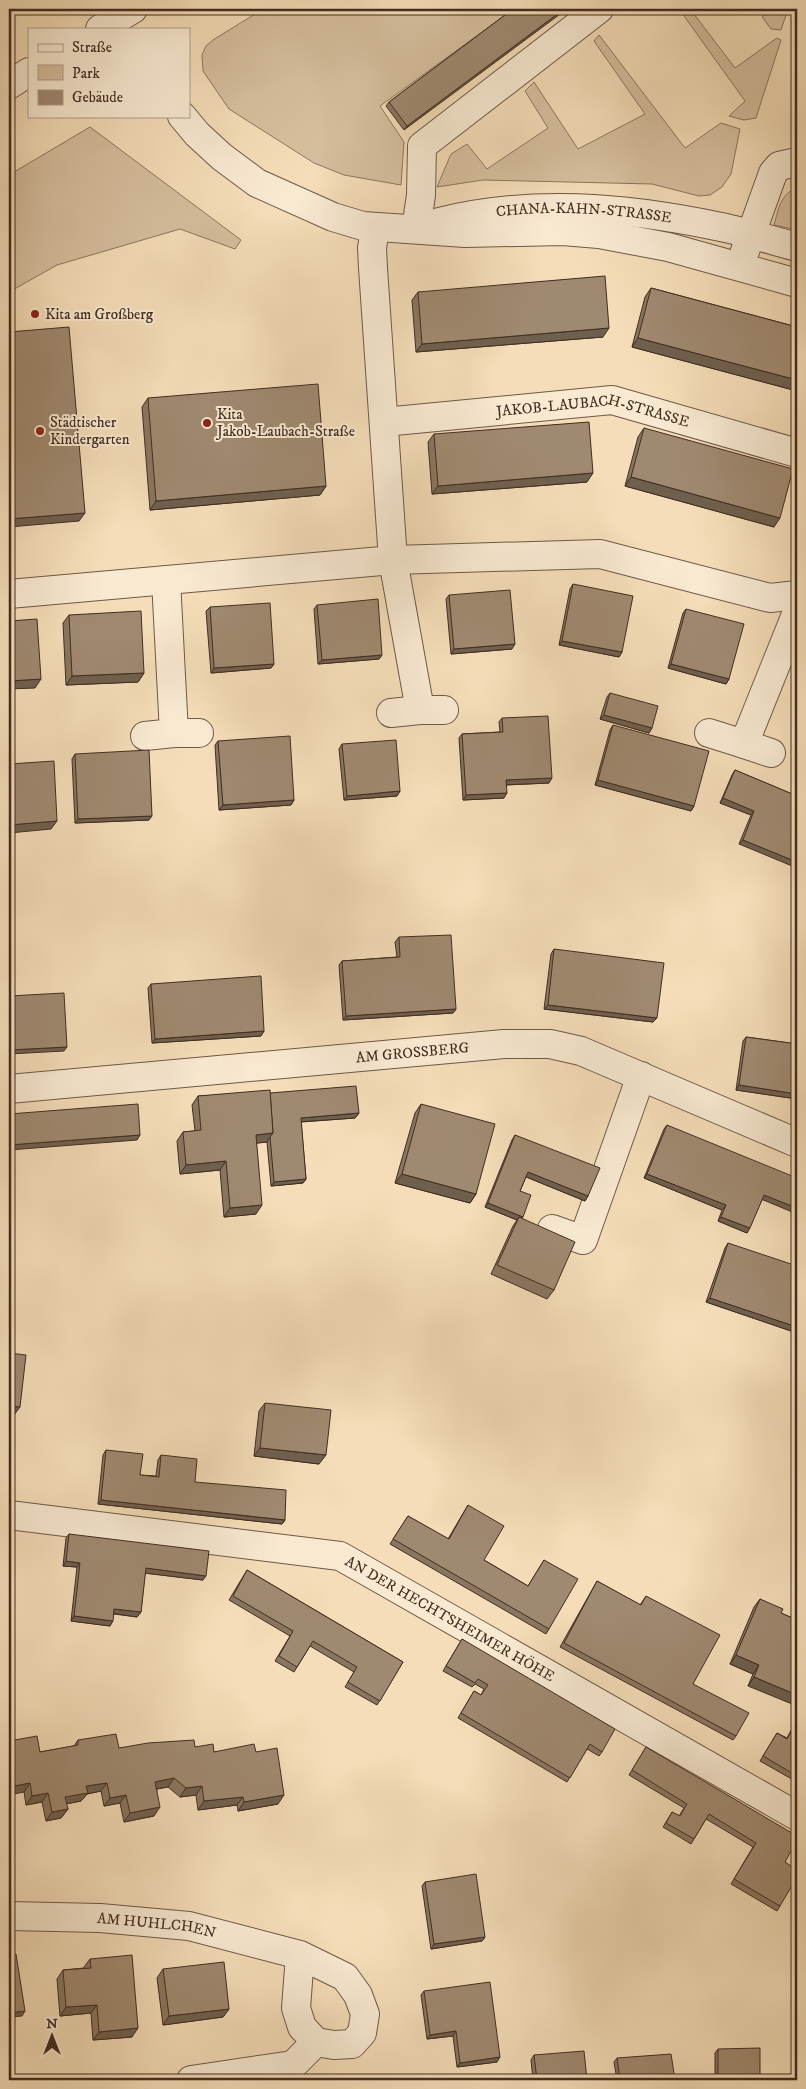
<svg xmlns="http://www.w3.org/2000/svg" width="806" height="2089" font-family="'IM FELL DW Pica',serif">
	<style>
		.green { fill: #d6bf9f; stroke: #8c7661 }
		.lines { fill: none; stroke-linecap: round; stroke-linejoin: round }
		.minor-casing { stroke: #6e5948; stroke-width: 30 }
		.minor { stroke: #f8e9d1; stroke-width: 28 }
		.wall { fill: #897660; stroke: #422d23 }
		.shaded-wall { fill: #6f604e; stroke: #422d23 }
		.building { fill: #9f8970; stroke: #422d23 }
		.poi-dot { fill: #8f2418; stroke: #f8e9d1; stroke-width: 2 }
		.labels { text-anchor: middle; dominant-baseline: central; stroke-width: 4; stroke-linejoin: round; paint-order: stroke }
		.street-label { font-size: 15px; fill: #422d23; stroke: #f8e9d1 }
		.poi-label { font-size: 15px; fill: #422d23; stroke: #f8e9d1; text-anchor: start }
	</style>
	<rect width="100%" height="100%" fill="#f4ddb8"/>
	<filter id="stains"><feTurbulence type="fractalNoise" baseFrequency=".004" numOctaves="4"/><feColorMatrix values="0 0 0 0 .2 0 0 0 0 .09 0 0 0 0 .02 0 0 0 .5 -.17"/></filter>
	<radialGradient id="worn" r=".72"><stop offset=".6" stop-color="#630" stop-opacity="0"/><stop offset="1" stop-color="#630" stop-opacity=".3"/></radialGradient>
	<g class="green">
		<polygon points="263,9 514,9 380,106 404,142 401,185 344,175 314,163 229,109 203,71 202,55 206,46 213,40"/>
		<polygon points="679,9 690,9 735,68 777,38 781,40 756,118 744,120 729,116 745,101"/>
		<polygon points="771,9 788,9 781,30 771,29 762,17"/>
		<polygon points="599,35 685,148 721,123 740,129 731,174 722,187 710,195 699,196 652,184 483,180 437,187 451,154 467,144 487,169 548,128 525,91 534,82 578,149 645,114 594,41"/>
		<polygon points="90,127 241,240 235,249 180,229 57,265 9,292 9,175"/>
		<path d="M797 187V230L774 225C779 207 780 196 797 187Z"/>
	</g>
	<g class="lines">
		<g class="minor-casing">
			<g id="minor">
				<polyline points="100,29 133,9"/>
				<polyline points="9,85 29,72"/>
				<polyline points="182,116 197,134 222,157 257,183 333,217 363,226 465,233 563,231 599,234 668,247 797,283"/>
				<path id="s1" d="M439 222C530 199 625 207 716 226 743 231 770 240 797 247"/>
				<polyline points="375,228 372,248 373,268 393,560 420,710 444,710"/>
				<polyline points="416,229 421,195 422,146 599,9"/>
				<polyline points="745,251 773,173 779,166 797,162"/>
				<path id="s2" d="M384 422 612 400 797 453"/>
				<polyline points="166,580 174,733 199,733"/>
				<polyline points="9,594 393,560 600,554 770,598 797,595"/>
				<polyline points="391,713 420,710"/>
				<polyline points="709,733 744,744"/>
				<polyline points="145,736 174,733"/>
				<polyline points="771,753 744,744 797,612"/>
				<path id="s3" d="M9 1089 504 1044H550L581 1051 797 1143"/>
				<polyline points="552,1229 583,1240 641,1076"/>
				<path id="s4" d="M9 1515 340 1556 797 1816"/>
				<path id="s5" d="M9 1916 100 1918 189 1926 300 1955 345 1977 358 1995 365 2014 362 2033 352 2044 334 2045 316 2042 302 2027 296 2008 300 1955"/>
				<polyline points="191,2080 293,2065 316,2042"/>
			</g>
		</g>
		<use href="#minor" class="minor"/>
	</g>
	<g class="wall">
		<polygon points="513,9 404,130 386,106 389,102"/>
		<polygon points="651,288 797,327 797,391 632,347 645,297"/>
		<polygon points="418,292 603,337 416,352 412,300"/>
		<polygon points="148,398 326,486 320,495 150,510 142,407"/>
		<polygon points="644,428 774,527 625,486 638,437"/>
		<polygon points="434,434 587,482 432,494 428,442"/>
		<polygon points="573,584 622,652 619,657 559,645 570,589"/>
		<polygon points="449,595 512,649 451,654 446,599"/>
		<polygon points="317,605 382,655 379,659 318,664 314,609"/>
		<polygon points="210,607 274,664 271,668 211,673 206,611"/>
		<polygon points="686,609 729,679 726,684 668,668 683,613"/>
		<polygon points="69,615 144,673 138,682 66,685 63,623"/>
		<polygon points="610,693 652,728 649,733 600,719 607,697"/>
		<polygon points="502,718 549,783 506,785 504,798 463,800 459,738 462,734 500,732 499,722"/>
		<polygon points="613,725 694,806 691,811 595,785 610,730"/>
		<polygon points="218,741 294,800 291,805 219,810 215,745"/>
		<polygon points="342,744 400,791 397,796 344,800 339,749"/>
		<polygon points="75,754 149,820 75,823 72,759"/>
		<polygon points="735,770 797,796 739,844 751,815 720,803 732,775"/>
		<polygon points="399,937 456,1009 453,1013 343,1020 339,965 342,961 397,957 395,942"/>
		<polygon points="554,949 653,1022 544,1009 551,954"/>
		<polygon points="151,984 264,1031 261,1036 152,1043 148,988"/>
		<polygon points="746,1037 797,1044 797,1099 736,1090 743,1041"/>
		<polygon points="270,1093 359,1113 355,1118 301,1122 306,1179 303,1183 271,1186 267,1142 256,1143 256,1214 224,1217 220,1170 180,1174 177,1141 183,1132 195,1131 192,1105 198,1096"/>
		<polygon points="421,1104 476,1194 470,1203 395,1183 415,1113"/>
		<polygon points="667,1125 762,1200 747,1233 718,1221 722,1210 644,1178 664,1129"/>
		<polygon points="515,1135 588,1196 585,1201 526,1177 520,1191 522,1219 554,1290 547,1299 491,1274 513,1226 517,1220 485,1207 512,1140"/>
		<polygon points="728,1243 794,1332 706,1302 725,1248"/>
		<polygon points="265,1403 319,1464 254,1456 259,1411"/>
		<polygon points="106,1450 140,1475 156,1476 158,1460 161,1455 195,1482 285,1520 282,1524 98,1504 103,1455"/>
		<polygon points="468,1505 484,1560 528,1586 544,1560 549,1629 546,1634 390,1544 408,1516 448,1539"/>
		<polygon points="69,1534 203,1580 145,1573 141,1612 137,1617 114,1614 110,1626 71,1621 77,1567 63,1566 66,1538"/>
		<polygon points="247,1570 403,1662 377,1705 345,1687 354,1672 310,1646 294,1672 275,1661 290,1636 229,1600"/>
		<polygon points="597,1581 640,1605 646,1596 693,1684 736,1736 733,1740 560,1647"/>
		<polygon points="760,1599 781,1613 797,1620 748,1686 753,1674 730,1664 754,1607"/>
		<polygon points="462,1639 602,1752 599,1756 587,1749 567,1782 458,1718 474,1691 481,1695 484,1689 475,1684 472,1687 443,1671"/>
		<polygon points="797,1719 797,1782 760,1761 777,1733 787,1738"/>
		<polygon points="78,1740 119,1748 195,1747 214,1752 256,1752 278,1804 238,1811 237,1805 198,1810 196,1795 180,1797 168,1787 157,1789 154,1816 124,1822 120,1803 104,1806 101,1791 87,1794 81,1801 66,1804 68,1809 61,1818 46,1821 42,1802 26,1805 24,1792 40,1752 74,1746"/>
		<polygon points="646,1747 785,1862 780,1906 777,1911 731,1884 753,1847 706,1819 691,1844 663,1827 672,1812 679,1816 684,1808 629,1775"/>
		<polygon points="425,1882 485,1937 482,1941 431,1949 422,1886"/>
		<polygon points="90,1959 132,2037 93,2040 91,2013 60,2016 57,1979 63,1970 84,1968 84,1967"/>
		<polygon points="163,1969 229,2009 223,2017 163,2025 157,1978"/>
		<polygon points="424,1991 497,2062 457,2067 453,2036 427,2039 421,1995"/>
		<polygon points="718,2049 760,2080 715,2080 715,2053"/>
		<polygon points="797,2054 797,2080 795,2080 795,2058"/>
		<polygon points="534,2055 587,2080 533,2080 531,2060"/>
		<polygon points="617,2058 675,2080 617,2080 614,2062"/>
	</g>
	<g class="shaded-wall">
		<polygon points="564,9 567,9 404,130 407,126"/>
		<polygon points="609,328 603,337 416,352 422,344"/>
		<polygon points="638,338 797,380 797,391 632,347"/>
		<polygon points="593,473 587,482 432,494 438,486"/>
		<polygon points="631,477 780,518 774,527 625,486"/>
		<polygon points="326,486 320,495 150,510 156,501"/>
		<polygon points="85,513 79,521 9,527 9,519"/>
		<polygon points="562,641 622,652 619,657 559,645"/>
		<polygon points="515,644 512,649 451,654 454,649"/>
		<polygon points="382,655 379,659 318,664 322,660"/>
		<polygon points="274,664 271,668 211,673 214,668"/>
		<polygon points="671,664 729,679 726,684 668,668"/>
		<polygon points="144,673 138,682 66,685 72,676"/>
		<polygon points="41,679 35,688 9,689 9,681"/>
		<polygon points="604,715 652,728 649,733 600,719"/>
		<polygon points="552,778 549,783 503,785 506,780"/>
		<polygon points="598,780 694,806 691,811 595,785"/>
		<polygon points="400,791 397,796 344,800 347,796"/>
		<polygon points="507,793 504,798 463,800 466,795"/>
		<polygon points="723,798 754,811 751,815 720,803"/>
		<polygon points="294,800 291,805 219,810 223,805"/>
		<polygon points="152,816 149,820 75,823 78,819"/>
		<polygon points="57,821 51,829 9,833 9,825"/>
		<polygon points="743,840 797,862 797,868 739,844"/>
		<polygon points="548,1005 657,1018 653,1022 544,1009"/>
		<polygon points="456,1009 453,1013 343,1020 346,1016"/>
		<polygon points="264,1031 261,1036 152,1043 155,1039"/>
		<polygon points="67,1047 64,1051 9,1054 9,1050"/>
		<polygon points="739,1085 797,1094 797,1099 736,1090"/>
		<polygon points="359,1113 355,1118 298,1122 301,1118"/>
		<polygon points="273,1133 267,1142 250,1144 256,1135"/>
		<polygon points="140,1135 137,1140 9,1150 9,1145"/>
		<polygon points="226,1161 220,1170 180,1174 186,1165"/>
		<polygon points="528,1172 588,1196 585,1201 524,1176"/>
		<polygon points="402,1174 476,1194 470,1203 395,1183"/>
		<polygon points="647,1174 726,1205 722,1210 644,1178"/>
		<polygon points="306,1179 303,1183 271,1186 274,1182"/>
		<polygon points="764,1195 797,1208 797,1214 761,1199"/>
		<polygon points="488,1203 523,1217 520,1221 519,1217 517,1220 485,1207"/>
		<polygon points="262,1205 256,1214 224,1217 230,1208"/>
		<polygon points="721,1217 750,1228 747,1233 718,1221"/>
		<polygon points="710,1298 797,1327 794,1332 706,1302"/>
		<polygon points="9,1406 20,1407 14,1415 9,1415"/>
		<polygon points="260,1448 326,1455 319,1464 254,1456"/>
		<polygon points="101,1500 285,1520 282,1524 98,1504"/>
		<polygon points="66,1561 80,1563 77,1567 63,1566"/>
		<polygon points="146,1568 206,1576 203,1580 143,1573"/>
		<polygon points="114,1609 141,1612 137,1617 111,1613"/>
		<polygon points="74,1616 113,1621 110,1626 71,1621"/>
		<polygon points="736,1655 759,1665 753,1674 730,1664"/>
		<polygon points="754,1677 797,1695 797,1706 748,1686"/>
		<polygon points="174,1778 168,1787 149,1790 155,1782"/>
		<polygon points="30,1783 24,1792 9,1795 9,1787"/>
		<polygon points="107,1783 101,1791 87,1794 81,1801 59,1805 65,1797 86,1786"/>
		<polygon points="202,1786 196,1795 180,1797 186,1788"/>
		<polygon points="48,1793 42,1802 26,1805 32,1796"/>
		<polygon points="126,1795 120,1803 104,1806 110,1798"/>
		<polygon points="284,1795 278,1804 238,1811 244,1802"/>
		<polygon points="243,1797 237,1805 198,1810 204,1801"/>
		<polygon points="160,1807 154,1816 124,1822 130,1813"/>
		<polygon points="68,1809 61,1818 46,1821 52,1812"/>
		<polygon points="485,1937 482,1941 431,1949 434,1944"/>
		<polygon points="97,2005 91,2013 60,2016 66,2007"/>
		<polygon points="229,2009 223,2017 163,2025 169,2016"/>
		<polygon points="25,2011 22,2016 9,2017 9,2013"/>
		<polygon points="138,2028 132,2037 93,2040 99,2032"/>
		<polygon points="456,2031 453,2036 427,2039 430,2035"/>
		<polygon points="500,2057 497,2062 457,2067 460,2063"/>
	</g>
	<g class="building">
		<polygon points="513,9 564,9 407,126 389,102"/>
		<polygon points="605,276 609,328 422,344 418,292"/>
		<polygon points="651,288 797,327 797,380 638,338"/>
		<polygon points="69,327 85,513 9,519 9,332"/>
		<polygon points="318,384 326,486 156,501 148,398"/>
		<polygon points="589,422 593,473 438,486 434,434"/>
		<polygon points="644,428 793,469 780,518 631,477"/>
		<polygon points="573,584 633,596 622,652 562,641"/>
		<polygon points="510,590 515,644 454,649 449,595"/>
		<polygon points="378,599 382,655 322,660 317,605"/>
		<polygon points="270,603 274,664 214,668 210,607"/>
		<polygon points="686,609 744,624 729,679 671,664"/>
		<polygon points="141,611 144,673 72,676 69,615"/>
		<polygon points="37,619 41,679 9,681 9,621"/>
		<polygon points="610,693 658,706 652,728 604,715"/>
		<polygon points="548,716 552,778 506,780 507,793 466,795 462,734 503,732 502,718"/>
		<polygon points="613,725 709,751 694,806 598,780"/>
		<polygon points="290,736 294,800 223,805 218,741"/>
		<polygon points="396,740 400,791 347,796 342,744"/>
		<polygon points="149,750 152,816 78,819 75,754"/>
		<polygon points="54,761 57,821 9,825 9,764"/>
		<polygon points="735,770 797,796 797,862 743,840 754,811 723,798"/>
		<polygon points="451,935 456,1009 346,1016 342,961 400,957 399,937"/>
		<polygon points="554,949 664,963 657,1018 548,1005"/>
		<polygon points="261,976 264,1031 155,1039 151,984"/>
		<polygon points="64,993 67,1047 9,1050 9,996"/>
		<polygon points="746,1037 797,1044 797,1094 739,1085"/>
		<polygon points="356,1086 359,1113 301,1118 306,1179 274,1182 270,1137 273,1133 270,1093"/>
		<polygon points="270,1090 273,1133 256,1135 262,1205 230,1208 226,1161 186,1165 183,1132 201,1130 198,1096"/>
		<polygon points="138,1104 140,1135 9,1145 9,1114"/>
		<polygon points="421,1104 495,1124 476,1194 402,1174"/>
		<polygon points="667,1125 797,1178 797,1208 764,1195 750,1228 721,1217 726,1205 647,1174"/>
		<polygon points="515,1135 600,1168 588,1196 528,1172 520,1191 531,1195 523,1217 488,1203"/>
		<polygon points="519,1217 575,1242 554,1290 497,1265"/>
		<polygon points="728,1243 797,1266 797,1327 710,1298"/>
		<polygon points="9,1353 26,1355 20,1407 9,1406"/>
		<polygon points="265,1403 331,1410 326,1455 260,1448"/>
		<polygon points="106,1450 143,1454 140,1475 159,1477 161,1455 197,1459 195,1482 286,1490 285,1520 101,1500"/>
		<polygon points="468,1505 504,1526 484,1560 528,1586 544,1560 578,1579 549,1629 393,1539 408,1516 449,1539"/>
		<polygon points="69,1534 209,1551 206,1576 146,1568 141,1612 114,1609 113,1621 74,1616 80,1563 66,1561"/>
		<polygon points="247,1570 403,1662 380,1701 348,1682 357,1667 313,1641 297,1667 279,1656 293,1631 233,1596"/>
		<polygon points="597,1581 641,1605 646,1596 720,1635 693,1684 749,1713 736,1736 564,1643"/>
		<polygon points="760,1599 783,1609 781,1613 797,1620 797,1695 754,1677 759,1665 736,1655"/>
		<polygon points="462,1639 615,1729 602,1752 590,1744 570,1778 461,1713 474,1691 481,1695 488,1685 478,1679 475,1683 446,1666"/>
		<polygon points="797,1720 797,1776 763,1756 777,1733 787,1739"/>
		<polygon points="116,1734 119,1748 148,1743 194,1740 195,1747 213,1744 214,1752 254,1744 256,1752 277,1748 284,1795 244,1802 243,1797 204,1801 202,1786 186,1788 174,1778 155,1782 160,1807 130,1813 126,1795 110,1798 107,1783 86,1786 88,1793 65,1797 68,1809 52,1812 48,1793 32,1796 30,1783 9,1787 9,1741 37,1736 40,1752 78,1745 78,1740"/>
		<polygon points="646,1747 797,1836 797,1840 785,1862 797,1870 797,1877 780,1906 734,1879 756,1843 709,1814 694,1839 666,1823 672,1812 680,1816 687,1804 632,1770"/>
		<polygon points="476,1874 485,1937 434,1944 425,1882"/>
		<polygon points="16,1954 25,2011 9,2013 9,1955"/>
		<polygon points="132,1955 138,2028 99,2032 97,2005 66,2007 63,1970 91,1968 90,1959"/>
		<polygon points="224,1962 229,2009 169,2016 163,1969"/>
		<polygon points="490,1982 500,2057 460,2063 456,2031 430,2035 424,1991"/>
		<polygon points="760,2048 760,2080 718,2080 718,2049"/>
		<polygon points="584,2051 587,2080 537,2080 534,2055"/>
		<polygon points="671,2054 675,2080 620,2080 617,2058"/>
	</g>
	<g class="poi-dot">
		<circle cx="35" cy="314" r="5"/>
		<circle cx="207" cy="423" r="5"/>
		<circle cx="40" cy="431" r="5"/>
	</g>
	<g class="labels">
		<g class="street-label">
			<text stroke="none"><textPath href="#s1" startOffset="146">CHANA-KAHN-STRASSE</textPath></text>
			<text stroke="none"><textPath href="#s2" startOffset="211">JAKOB-LAUBACH-STRASSE</textPath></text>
			<text stroke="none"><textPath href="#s3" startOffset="405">AM GROSSBERG</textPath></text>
			<text stroke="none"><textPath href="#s4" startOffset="460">AN DER HECHTSHEIMER HÖHE</textPath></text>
			<text stroke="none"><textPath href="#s5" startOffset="148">AM HUHLCHEN</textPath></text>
		</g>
		<g class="poi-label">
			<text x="45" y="314">Kita am Großberg</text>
			<text x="217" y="414">Kita<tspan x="217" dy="17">Jakob-Laubach-Straße</tspan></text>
			<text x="50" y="422">Städtischer<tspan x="50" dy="17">Kindergarten</tspan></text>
		</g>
	</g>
	<rect width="806" height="2089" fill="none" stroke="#f4ddb8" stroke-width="30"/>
	<rect x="10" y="10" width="786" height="2069" fill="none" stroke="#422d23" stroke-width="2.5"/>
	<rect x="15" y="15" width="776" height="2059" fill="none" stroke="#422d23"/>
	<rect x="28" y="28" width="162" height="90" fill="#f8e9d1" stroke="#af9e8b"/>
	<rect x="38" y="44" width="25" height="8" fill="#f8e9d1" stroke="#af9e8b"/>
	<text x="72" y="52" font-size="15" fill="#422d23">Straße</text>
	<rect x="38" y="65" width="25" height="15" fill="#d6bf9f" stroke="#af9e8b"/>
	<text x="72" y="78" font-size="15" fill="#422d23">Park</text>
	<rect x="38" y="90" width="25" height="15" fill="#9f8970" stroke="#af9e8b"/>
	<text x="72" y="102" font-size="15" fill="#422d23">Gebäude</text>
	<g transform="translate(52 2036)" stroke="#f8e9d1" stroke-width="4" paint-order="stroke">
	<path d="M0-4L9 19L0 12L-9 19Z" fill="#422d23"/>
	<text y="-8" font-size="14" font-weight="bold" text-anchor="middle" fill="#422d23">N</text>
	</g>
	<rect width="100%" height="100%" filter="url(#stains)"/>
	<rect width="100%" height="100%" fill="url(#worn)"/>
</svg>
